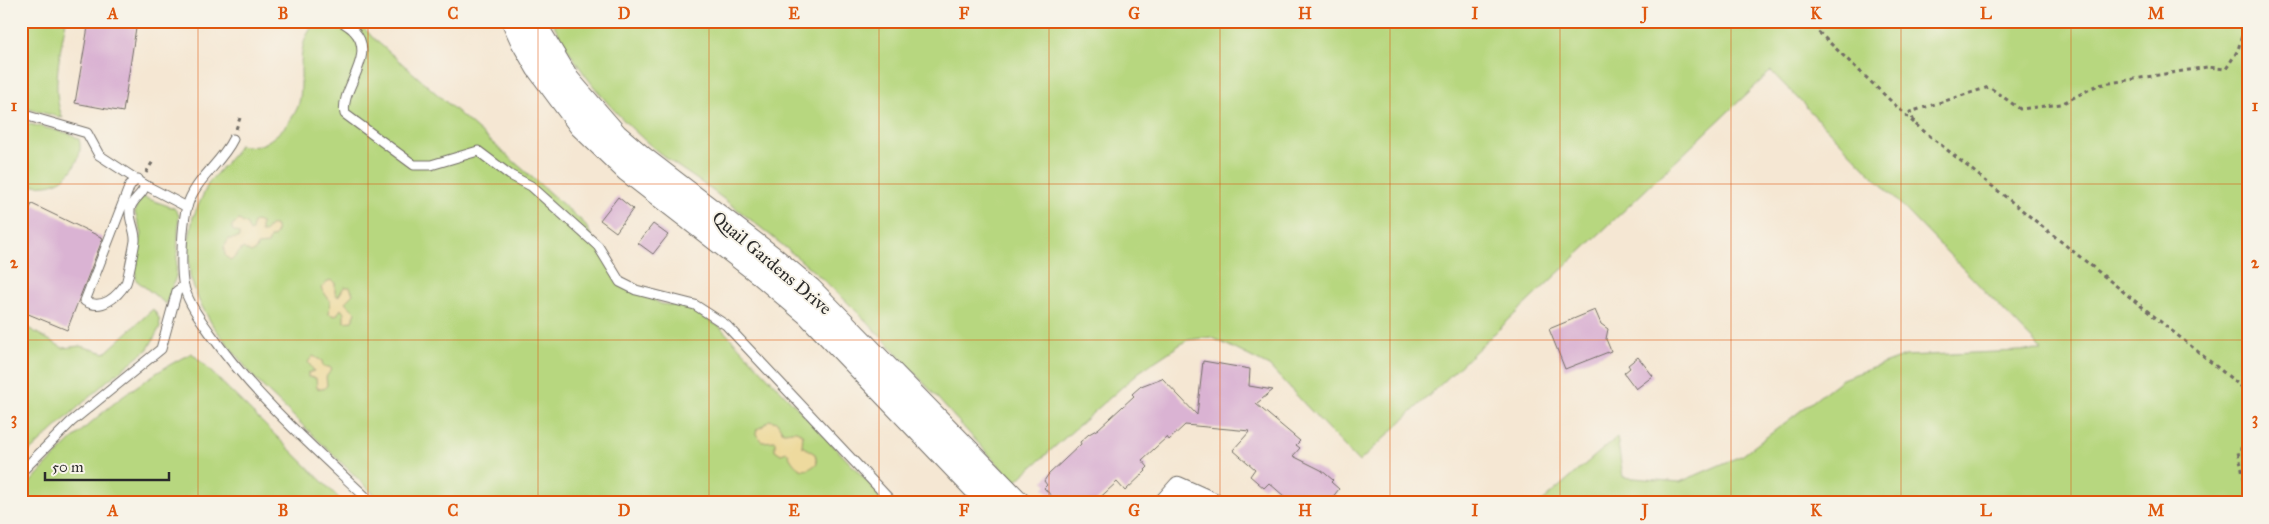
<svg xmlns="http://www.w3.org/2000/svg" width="2269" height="524" font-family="'IM FELL Great Primer',serif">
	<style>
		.green { fill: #b7d77f; stroke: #718155 }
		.sand { fill: #eeda9e; stroke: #8c8264 }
		.building { fill: #dab3d3 }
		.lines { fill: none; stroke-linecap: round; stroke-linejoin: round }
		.lane-casing { stroke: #726d66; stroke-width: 11 }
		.street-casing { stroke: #726d66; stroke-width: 20 }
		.secondary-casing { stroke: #726d66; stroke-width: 26 }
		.path { stroke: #726d66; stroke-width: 3; stroke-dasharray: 4 4; stroke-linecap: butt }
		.lane { stroke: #fff; stroke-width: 9 }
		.street { stroke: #fff; stroke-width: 18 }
		.secondary { stroke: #fff; stroke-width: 24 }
		.grid { fill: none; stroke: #df570e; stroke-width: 1; stroke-opacity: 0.55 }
		.labels { text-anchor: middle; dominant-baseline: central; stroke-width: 4; stroke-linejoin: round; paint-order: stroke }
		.street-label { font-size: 18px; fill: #2b2b2b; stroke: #f7f3e8 }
		.neatline { fill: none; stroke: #df570e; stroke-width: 2 }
		.grid-label { font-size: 16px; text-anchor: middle; font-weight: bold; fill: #df570e }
	</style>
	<rect width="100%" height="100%" fill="#f7f3e8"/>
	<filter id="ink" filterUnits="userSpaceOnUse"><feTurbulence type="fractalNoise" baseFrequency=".02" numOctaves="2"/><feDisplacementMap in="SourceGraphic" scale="10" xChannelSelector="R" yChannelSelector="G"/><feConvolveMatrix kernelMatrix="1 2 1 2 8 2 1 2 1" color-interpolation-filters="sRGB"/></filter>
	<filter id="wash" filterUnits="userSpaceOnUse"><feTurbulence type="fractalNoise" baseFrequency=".0096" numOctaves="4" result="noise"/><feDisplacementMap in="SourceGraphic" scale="20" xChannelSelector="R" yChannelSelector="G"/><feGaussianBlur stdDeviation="1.12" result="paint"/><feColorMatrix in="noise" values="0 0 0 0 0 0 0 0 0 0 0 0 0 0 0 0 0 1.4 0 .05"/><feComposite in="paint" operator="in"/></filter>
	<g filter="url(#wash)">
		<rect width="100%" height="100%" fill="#f5e7d3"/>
		<g class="green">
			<path d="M21 21H66C61 48 50 93 63 118L21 107Z"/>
			<path d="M317 21 359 22 372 37 584 223 619 280 661 304 685 307 719 326 869 483 885 503H383L255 379 213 326 199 301 190 277 188 246 193 217 209 182 234 154 239 145C256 148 261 147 275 136 286 127 298 113 300 98 304 69 294 45 317 21Z"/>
			<path d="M552 21H2248V503H1540L1617 437 1623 477 1680 482 1743 455 1842 379 1905 356 2042 350 1771 71 1359 462 1269 366 1211 337 1187 340 1139 372 1015 482C957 423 905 358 845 300 805 262 761 227 717 194 695 177 670 163 650 145 610 110 576 69 552 21Z"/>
			<path d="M21 122 71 134 79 139C84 154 72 176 57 182 48 187 32 185 21 185Z"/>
			<polygon points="143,197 174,208 179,215 176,276 166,304 136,280 135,258 142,234 135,213 137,202"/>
			<polygon points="153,309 159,318 160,327 148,349 107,381 21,459 21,324 63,348 80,346 105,353"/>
			<path d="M192 353 344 503H21V493C66 441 130 383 192 353Z"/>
		</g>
		<g class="sand">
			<polygon points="239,220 247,225 250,232 252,231 253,223 256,221 261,223 261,232 265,232 271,225 275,225 277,231 274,237 270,238 268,244 257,245 256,250 251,253 243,248 231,261 225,255 224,247 229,239 239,238 239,233 232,230 232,225"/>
			<polygon points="330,280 335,283 335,293 338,297 344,287 350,287 353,294 345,302 356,313 352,321 344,322 344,313 341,309 336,316 329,314 330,301 321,288"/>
			<polygon points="313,356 322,361 323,367 329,367 332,369 326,377 327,385 324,389 317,388 316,378 308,377 308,373 314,371 308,362"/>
			<path d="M769 420 777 422 783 432C791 432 795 428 803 435L802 446 815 454 817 463C802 478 793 465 787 452L781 454 775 450V441L762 442 756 434 757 429 763 426Z"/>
		</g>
		<g id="blocks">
			<g class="building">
				<polygon points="89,21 137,21 123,112 75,103"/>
				<polygon points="618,197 633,209 616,232 600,220"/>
				<polygon points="32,204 103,238 67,330 21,311 21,227"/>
				<polygon points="653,224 668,235 653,254 638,243"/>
				<polygon points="1595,310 1601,324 1608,329 1606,339 1611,351 1565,369 1549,329"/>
				<polygon points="1638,357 1653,376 1636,389 1624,373 1630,368 1628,365"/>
				<polygon points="1203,361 1250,369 1249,386 1273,390 1256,404 1300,441 1296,445 1300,448 1293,456 1321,470 1333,480 1331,482 1339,489 1328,503 1292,503 1269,483 1264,488 1250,476 1255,469 1233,450 1250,431 1185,425 1169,440 1167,437 1142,460 1148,467 1145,470 1146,471 1125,491 1117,482 1094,503 1058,503 1044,488 1047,485 1044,481 1048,475 1081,444 1080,442 1089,434 1098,429 1134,396 1132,394 1141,386 1162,378 1197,415"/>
			</g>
		</g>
	</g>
	<g filter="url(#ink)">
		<use href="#blocks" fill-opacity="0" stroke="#726d66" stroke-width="1"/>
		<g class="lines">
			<g class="lane-casing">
				<g id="lane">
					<path d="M341 21C345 24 351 27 354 31 378 56 339 89 345 114L414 165H431L478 151 510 175 531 186 598 246 620 282 636 290 695 305 726 325 893 503"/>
					<polyline points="21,114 87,133 99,155 145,185 187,207"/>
					<path d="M233 139C221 164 194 180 187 207 182 224 180 271 184 287 189 304 200 319 210 333 255 397 315 449 372 503"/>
					<path d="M138 179 130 185 85 301C102 311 117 297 126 283 128 279 134 247 135 241 136 231 129 221 130 210 131 199 143 196 145 185"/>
					<polyline points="21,472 71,422 161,349 177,291 184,286"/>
				</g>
			</g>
			<g class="street-casing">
				<polyline id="street" points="1163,503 1178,486 1216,503"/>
			</g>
			<g class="secondary-casing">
				<g id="secondary">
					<polyline points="514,21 523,41 538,67 581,125 628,170 762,274 808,313 990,503"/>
					<polyline points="532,21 568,81 615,135 643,159 772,258 810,290 1018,503"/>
				</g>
			</g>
			<g class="path">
				<polyline points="1807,21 1914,123"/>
				<polyline points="2246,21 2238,50 2226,69 2207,67 2098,85 2061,104 2020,109 1989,87 1910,112 1915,124 2248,392"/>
				<polyline points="236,129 240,118"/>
				<polyline points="146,173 153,161"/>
				<polyline points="2248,440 2238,452 2248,495"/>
			</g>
			<use href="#lane" class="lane"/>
			<use href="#street" class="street"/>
			<use href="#secondary" class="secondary"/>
		</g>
	</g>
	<path class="grid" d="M198 21V503M368 21V503M538 21V503M709 21V503M879 21V503M1049 21V503M1220 21V503M1390 21V503M1560 21V503M1731 21V503M1901 21V503M2071 21V503M21 184H2248M21 340H2248"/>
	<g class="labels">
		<g class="street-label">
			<text transform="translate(772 263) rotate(40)">Quail Gardens Drive</text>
		</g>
	</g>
	<rect width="2269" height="524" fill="none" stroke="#f7f3e8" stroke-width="55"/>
	<path d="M45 472v8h124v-8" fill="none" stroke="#2b2b2b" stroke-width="2.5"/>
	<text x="52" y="472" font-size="15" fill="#2b2b2b" stroke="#f7f3e8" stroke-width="4" paint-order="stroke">50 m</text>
	<rect x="28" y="28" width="2214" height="468" class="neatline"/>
	<g class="grid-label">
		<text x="113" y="19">A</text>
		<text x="283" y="19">B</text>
		<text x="453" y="19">C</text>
		<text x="624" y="19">D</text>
		<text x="794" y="19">E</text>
		<text x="964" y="19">F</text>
		<text x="1134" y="19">G</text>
		<text x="1305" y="19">H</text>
		<text x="1475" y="19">I</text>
		<text x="1645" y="19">J</text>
		<text x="1816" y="19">K</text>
		<text x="1986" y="19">L</text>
		<text x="2156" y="19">M</text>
		<text x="14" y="111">1</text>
		<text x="2255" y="111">1</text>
		<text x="14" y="268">2</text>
		<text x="2255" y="268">2</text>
		<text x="14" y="424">3</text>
		<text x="2255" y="424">3</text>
		<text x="113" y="516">A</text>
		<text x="283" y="516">B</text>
		<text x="453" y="516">C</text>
		<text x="624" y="516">D</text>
		<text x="794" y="516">E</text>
		<text x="964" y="516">F</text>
		<text x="1134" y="516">G</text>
		<text x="1305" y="516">H</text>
		<text x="1475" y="516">I</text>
		<text x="1645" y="516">J</text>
		<text x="1816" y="516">K</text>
		<text x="1986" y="516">L</text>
		<text x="2156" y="516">M</text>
	</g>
</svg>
